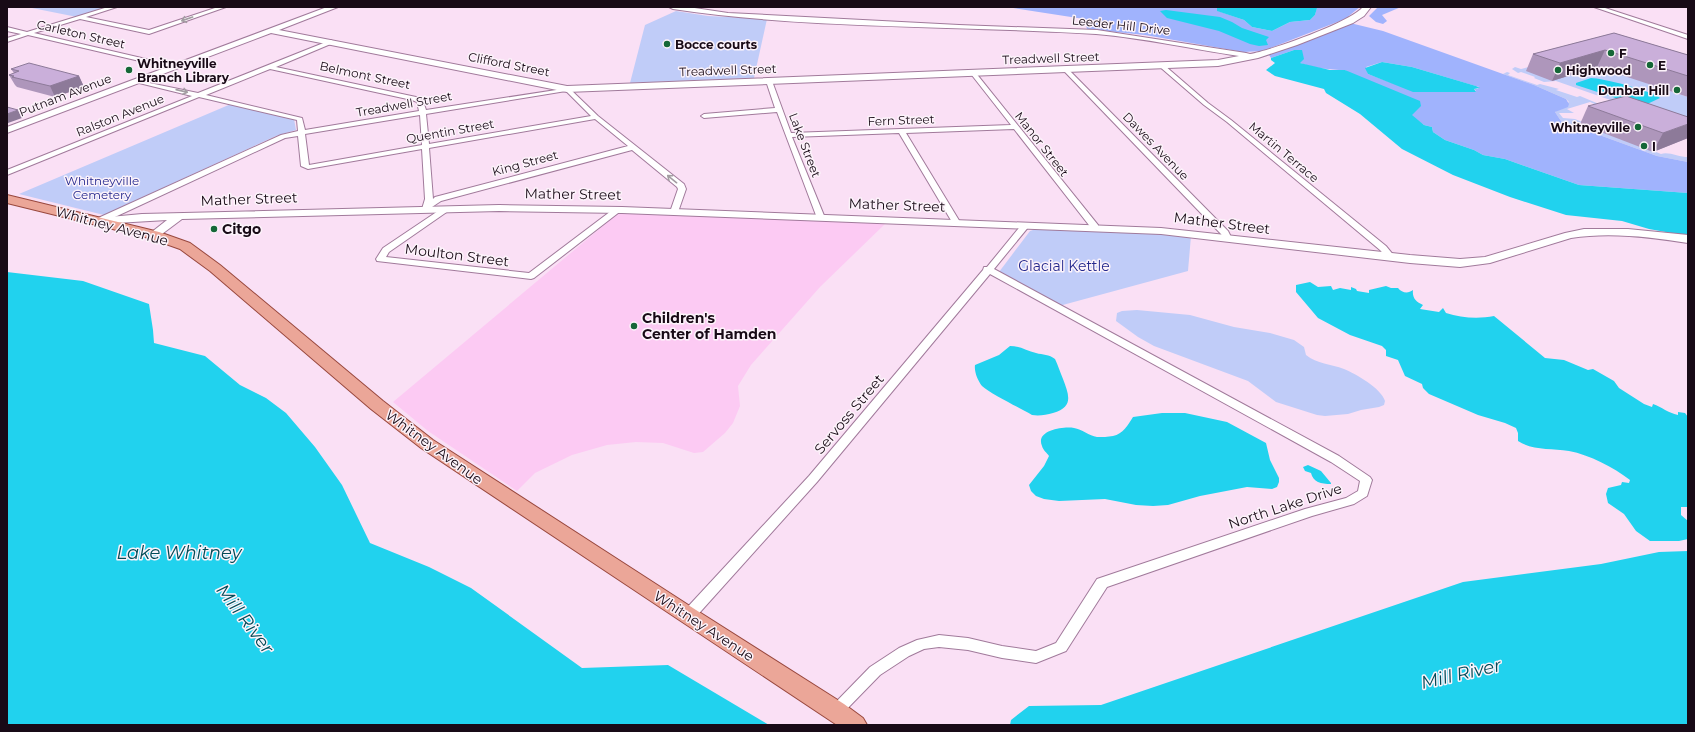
<svg xmlns="http://www.w3.org/2000/svg" width="1695" height="732" font-family="Montserrat,sans-serif">
	<style>
		.built { fill: #fccaf3 }
		.green { fill: #c0ccf8 }
		.forest { fill: #a0b3fd; fill-rule: evenodd }
		.water { fill: #21d2ee }
		.lines { fill: none; stroke-linecap: round; stroke-linejoin: round }
		.street-casing { stroke: #a17a9b; stroke-width: 2 }
		.secondary-casing { stroke: #a17a9b; stroke-width: 2 }
		.primary-casing { stroke: #99483e; stroke-width: 2 }
		.street { fill: #fff; fill-rule: evenodd }
		.secondary { fill: #fff; fill-rule: evenodd }
		.primary { fill: #eba698; fill-rule: evenodd }
		.wall { fill: #ae96bb }
		.shaded-wall { fill: #8d7a99 }
		.building { fill: #caafda; stroke: #8d7a99 }
		.oneway { stroke: #a39da2 }
		.poi-dot { fill: #156737; stroke: #fcf3fa; stroke-width: 1.5 }
		.labels { text-anchor: middle; dominant-baseline: central; stroke-width: 3; stroke-linejoin: round; paint-order: stroke }
		.far-street-label { font-size: 12px; fill: #180a16; stroke: #fcf3fa }
		.far-poi-label { font-size: 12px; font-weight: bold; fill: #180a16; stroke: #fcf3fa; text-anchor: start }
		.far-park-label { font-size: 12px; fill: #23278d; stroke: #fcf3fa }
		.street-label { font-size: 14px; fill: #180a16; stroke: #fcf3fa }
		.poi-label { font-size: 14px; font-weight: bold; fill: #180a16; stroke: #fcf3fa; text-anchor: start }
		.park-label { font-size: 14px; fill: #23278d; stroke: #fcf3fa }
		.near-water-label { font-size: 18px; font-style: italic; fill: #024b57; stroke: #fcf3fa }
	</style>
	<rect width="100%" height="100%" fill="#fae0f5"/>
	<polygon class="built" points="622,210 886,223 820,287 751,365 738,386 740,406 733,423 725,433 703,452 694,453 663,443 636,442 607,445 572,455 535,473 517,491 428,431 393,402"/>
	<g class="green">
		<polygon points="27,7 108,7 77,17"/>
		<polygon points="676,11 708,16 767,19 754,78 630,83 645,25"/>
		<polygon points="1580,53 1649,84 1688,97 1688,121 1679,124 1556,81 1544,82 1534,78 1535,77 1521,72 1518,73 1512,69 1515,67 1521,69"/>
		<path d="M1507 72 1510 73 1508 75 1537 85 1540 84 1559 89 1556 90 1577 97 1580 96 1599 104 1597 105 1590 102 1567 109 1574 113H1559L1563 118 1575 119 1661 154C1668 151 1679 157 1688 157V162L1657 156 1561 121 1555 112 1569 102 1566 99 1534 85 1503 74Z"/>
		<polygon points="231,104 294,119 296,130 276,136 104,215 19,194"/>
		<polygon points="1036,229 1129,232 1191,236 1188,271 1059,306 999,272 1030,231"/>
		<path d="M1137 310 1190 315 1234 327 1270 333 1294 340 1304 347 1306 355C1317 364 1331 364 1344 369 1356 374 1381 388 1385 401L1384 405 1379 407 1361 410 1348 414 1325 416 1317 415 1276 402 1248 381 1154 346 1138 337 1116 321 1117 313 1122 311Z"/>
	</g>
	<g class="forest">
		<polygon points="1007,7 1217,7 1218,11 1244,20 1252,27 1272,31 1290,22 1310,20 1315,15 1317,7 1360,7 1345,19 1263,51 1243,52 1145,35 1087,29 1084,19"/>
		<polygon points="1378,7 1401,7 1382,15 1387,21 1383,24 1376,22 1369,16"/>
		<path d="M1350 23 1383 31 1534 85 1566 99 1569 104 1568 107 1555 112 1561 121 1657 156 1688 162V193L1579 185 1505 159 1483 155 1474 150 1445 140 1433 132 1432 127 1424 125 1345 70C1329 70 1315 68 1300 63L1294 50 1271 58 1269 55ZM1382 62 1412 67 1479 87 1478 89H1474L1476 91 1474 92H1416L1368 74 1366 67Z"/>
	</g>
	<g class="water">
		<polygon points="1217,7 1317,7 1317,8 1315,15 1310,20 1290,22 1272,31 1252,27 1244,20 1217,11"/>
		<polygon points="1166,10 1220,17 1232,22 1242,28 1269,37 1266,40 1268,45 1259,46 1250,44 1219,31 1167,18 1160,11"/>
		<polygon points="1294,50 1302,50 1304,59 1300,63 1330,70 1345,70 1420,101 1421,106 1412,115 1424,125 1432,127 1433,132 1445,140 1474,150 1483,155 1505,159 1579,185 1688,193 1688,236 1649,229 1622,221 1566,215 1510,197 1453,175 1402,149 1360,114 1326,93 1324,89 1275,76 1266,70 1275,63 1271,60 1271,58"/>
		<polygon points="1382,62 1412,67 1476,86 1480,88 1474,89 1476,92 1413,92 1368,74 1365,68"/>
		<path d="M1591 78C1602 78 1653 91 1660 98L1643 106 1629 104 1613 97 1576 85V83Z"/>
		<polygon points="7,272 83,281 149,304 153,330 154,343 205,356 240,385 266,398 286,413 315,447 342,485 370,543 429,567 471,588 582,668 668,665 769,725 7,725"/>
		<path d="M1310 282 1318 287 1331 286 1333 290 1340 288 1351 290V287L1356 289 1357 291 1369 293V290L1386 286 1391 288H1398C1402 293 1408 294 1413 290 1412 298 1416 302 1423 305L1420 309 1439 312 1443 308 1446 313C1461 318 1479 319 1494 316L1545 358 1564 360 1588 370 1593 369 1614 381 1619 388 1644 404 1652 407 1653 404C1662 407 1668 413 1678 415V412L1685 413 1688 417V507H1681V515L1688 521V539L1679 541H1650L1636 531 1624 514 1608 503 1606 494 1608 488 1621 485 1622 482 1629 483 1630 480C1613 467 1590 455 1569 451 1551 448 1533 451 1518 441V433L1516 428 1505 423 1478 415 1429 394 1423 388 1422 384 1405 376 1398 360 1386 356V350L1382 346 1350 335 1318 318 1296 292V285Z"/>
		<path d="M1010 346C1020 346 1027 351 1036 353 1043 355 1049 354 1055 359 1058 365 1060 372 1063 379 1069 395 1074 407 1053 413 1046 415 1039 416 1032 415 1020 408 991 394 982 386 978 381 974 372 975 365L999 355Z"/>
		<path d="M1162 413H1185L1227 422 1266 443 1270 460 1279 478V482L1277 487 1272 489 1247 487 1200 496 1168 505 1153 506 1136 505 1105 499 1059 501 1044 499 1036 496 1031 491 1029 485 1044 466 1049 456C1047 453 1043 450 1042 446 1035 430 1064 426 1074 428 1082 429 1089 436 1097 437 1102 437 1108 437 1113 436 1123 434 1128 425 1133 417Z"/>
		<path d="M1308 465 1321 471 1331 483V484C1321 484 1313 482 1311 473L1305 471 1303 467Z"/>
		<polygon points="1688,551 1688,725 1010,725 1011,720 1029,706 1101,705 1463,582 1601,564 1659,552"/>
	</g>
	<g class="lines">
		<g class="street-casing">
			<g id="street">
				<polygon points="108,7 117,7 86,17 149,30 218,7 226,7 149,34 80,19 34,33 176,66 177,67 174,69 28,35 7,42 7,38 21,34 7,31 7,27 27,32"/>
				<polygon points="1594,7 1602,7 1688,35 1688,39"/>
				<path d="M331 40 334 42 333 43 276 67 416 97 423 101 426 110 569 88 598 116 684 184 686 189 678 212 674 214 670 212 678 189 677 187 632 150 441 201 426 211 422 209 425 199 422 149 308 169 301 166 298 136 285 138 102 223H96V219L281 135 298 131 297 120 199 97 7 175V170L192 96 135 82V80L198 93ZM270 69 412 100 417 102 419 111 305 130 302 118 206 95ZM566 91 591 116 429 144 426 114ZM420 115 422 145 309 165 305 134ZM595 119 628 146 435 197 433 199 429 148Z"/>
				<polygon points="1160,65 1164,65 1208,103 1231,120 1386,246 1395,257 1394,259 1388,259 1380,250 1227,122 1204,105 1160,67"/>
				<polygon points="1064,69 1068,69 1228,231 1232,239 1231,241 1225,241 1221,234 1064,71"/>
				<polygon points="971,72 975,72 1098,225 1098,229 1092,229 1014,129 906,133 960,222 956,224 952,222 899,133 792,137 825,218 821,220 817,218 777,112 704,118 701,116 704,114 775,108 766,81 769,79 772,81 791,133 1011,125 971,74"/>
				<polygon points="444,207 450,207 451,209 389,252 386,257 529,273 615,208 618,208 622,210 534,278 531,279 377,261 376,259 383,248"/>
				<polygon points="1023,223 1029,223 1030,225 994,269 1339,456 1370,477 1372,480 1367,496 1354,504 1312,516 1107,587 1066,651 1036,663 1002,658 968,650 939,647 924,649 909,656 880,675 841,715 836,717 831,715 829,711 831,707 870,667 899,648 917,640 939,635 968,638 1002,646 1036,651 1056,643 1097,579 1305,509 1346,498 1358,491 1360,481 1331,462 990,274 817,482 693,620 688,621 683,620 681,616 683,612 809,476 983,270 984,267 987,267"/>
			</g>
		</g>
		<g class="secondary-casing">
			<g id="secondary">
				<path d="M327 7H338L279 30 567 86 1218 60 1239 56C1192 49 1144 38 1096 34 955 25 813 30 673 9L669 7H688L728 13 959 25 1097 30 1246 53 1250 54C1272 50 1349 23 1363 7H1371L1364 16 1353 23 1297 45 1258 58 1218 66 567 92 271 33 7 133V127Z"/>
				<path d="M499 205 622 207 1161 228 1410 255 1460 259 1485 257 1565 233 1584 229H1628L1688 235V243C1649 237 1610 232 1571 238L1490 263 1460 267 1410 263 1161 234 622 213 499 211 182 219 158 237H150L148 235 167 220 99 224 95 223 93 221 95 219 99 218 142 214Z"/>
			</g>
		</g>
		<g class="primary-casing">
			<polygon id="primary" points="7,195 159,232 190,243 220,265 383,401 433,440 696,610 844,704 863,718 867,725 837,725 421,448 371,409 210,271 180,249 149,238 7,203"/>
		</g>
		<use href="#street" class="street"/>
		<use href="#secondary" class="secondary"/>
		<use href="#primary" class="primary"/>
	</g>
	<g class="wall">
		<polygon points="1614,33 1688,55 1688,97 1597,67 1552,81 1526,71 1533,54"/>
		<polygon points="11,69 79,76 84,87 55,97 17,87 15,85 9,75 14,73"/>
		<polygon points="1588,106 1688,138 1653,152 1580,124"/>
	</g>
	<g class="shaded-wall">
		<polygon points="1605,50 1597,67 1552,81 1560,63"/>
		<polygon points="79,76 84,87 55,97 50,86"/>
		<polygon points="18,110 22,118 8,123 7,114"/>
		<polygon points="1688,124 1688,138 1653,152 1663,133"/>
	</g>
	<g class="building">
		<polygon points="1614,33 1688,55 1688,76 1605,50 1560,63 1533,54"/>
		<polygon points="29,63 79,76 50,86 12,77 14,76 9,75 19,71 11,69"/>
		<polygon points="1626,96 1688,117 1688,124 1663,133 1588,106"/>
		<polygon points="7,107 18,110 7,114"/>
	</g>
	<defs><path id="oneway-shaft" d="M-6 0H5M1.5-3L5.5 0L1.5 3" fill="none" stroke-width="1.6" stroke-linecap="round" stroke-linejoin="round"/></defs>
	<g class="oneway">
		<use href="#oneway-shaft" transform="translate(187 19) rotate(161)"/>
		<use href="#oneway-shaft" transform="translate(182 91) rotate(13)"/>
		<use href="#oneway-shaft" transform="translate(672 179) rotate(-141)"/>
	</g>
	<g class="poi-dot">
		<circle cx="667" cy="44" r="4"/>
		<circle cx="1611" cy="53" r="4"/>
		<circle cx="1650" cy="65" r="4"/>
		<circle cx="129" cy="70" r="4"/>
		<circle cx="1558" cy="70" r="4"/>
		<circle cx="1677" cy="90" r="4"/>
		<circle cx="1638" cy="127" r="4"/>
		<circle cx="1644" cy="146" r="4"/>
		<circle cx="214" cy="229" r="4"/>
		<circle cx="634" cy="326" r="4"/>
	</g>
	<g class="labels">
		<g class="far-street-label">
			<text transform="translate(1121 25) rotate(6)">Leeder Hill Drive</text>
			<text transform="translate(81 34) rotate(13)">Carleton Street</text>
			<text transform="translate(1051 58) rotate(-2)">Treadwell Street</text>
			<text transform="translate(509 64) rotate(11)">Clifford Street</text>
			<text transform="translate(728 70) rotate(-2)">Treadwell Street</text>
			<text transform="translate(365 75) rotate(12)">Belmont Street</text>
			<text transform="translate(65 95) rotate(-21)">Putnam Avenue</text>
			<text transform="translate(404 104) rotate(-10)">Treadwell Street</text>
			<text transform="translate(120 115) rotate(-22)">Ralston Avenue</text>
			<text transform="translate(901 120) rotate(-2)">Fern Street</text>
			<text transform="translate(450 131) rotate(-10)">Quentin Street</text>
			<text transform="translate(1042 144) rotate(52)">Manor Street</text>
			<text transform="translate(805 145) rotate(69)">Lake Street</text>
			<text transform="translate(1156 146) rotate(46)">Dawes Avenue</text>
			<text transform="translate(1284 152) rotate(40)">Martin Terrace</text>
			<text transform="translate(525 163) rotate(-15)">King Street</text>
		</g>
		<g class="far-poi-label">
			<text x="675" y="44">Bocce courts</text>
			<text x="1619" y="53">F</text>
			<text x="137" y="63">Whitneyville<tspan x="137" dy="14">Branch Library</tspan></text>
			<text x="1658" y="65">E</text>
			<text x="1566" y="70">Highwood</text>
			<text x="1669" y="90" text-anchor="end">Dunbar Hill</text>
			<text x="1630" y="127" text-anchor="end">Whitneyville</text>
			<text x="1652" y="146">I</text>
		</g>
		<g class="far-park-label">
			<text x="102" y="180">Whitneyville<tspan x="102" dy="14">Cemetery</tspan></text>
		</g>
		<g class="street-label">
			<text transform="translate(573 194) rotate(1)">Mather Street</text>
			<text transform="translate(249 199) rotate(-2)">Mather Street</text>
			<text transform="translate(897 205) rotate(2)">Mather Street</text>
			<text transform="translate(1222 223) rotate(7)">Mather Street</text>
			<text transform="translate(112 226) rotate(15)">Whitney Avenue</text>
			<text transform="translate(457 255) rotate(7)">Moulton Street</text>
			<text transform="translate(849 414) rotate(-50)">Servoss Street</text>
			<text transform="translate(434 447) rotate(36)">Whitney Avenue</text>
			<text transform="translate(1285 506) rotate(-18)">North Lake Drive</text>
			<text transform="translate(704 626) rotate(33)">Whitney Avenue</text>
		</g>
		<g class="poi-label">
			<text x="222" y="229">Citgo</text>
			<text x="642" y="318">Children's<tspan x="642" dy="16">Center of Hamden</tspan></text>
		</g>
		<g class="park-label">
			<text x="1064" y="266">Glacial Kettle</text>
		</g>
		<g class="near-water-label">
			<text x="179" y="553">Lake Whitney</text>
			<text transform="translate(245 619) rotate(53)">Mill River</text>
			<text transform="translate(1461 674) rotate(-13)">Mill River</text>
		</g>
	</g>
	<rect width="1695" height="732" fill="none" stroke="#180a16" stroke-width="16"/>
</svg>
